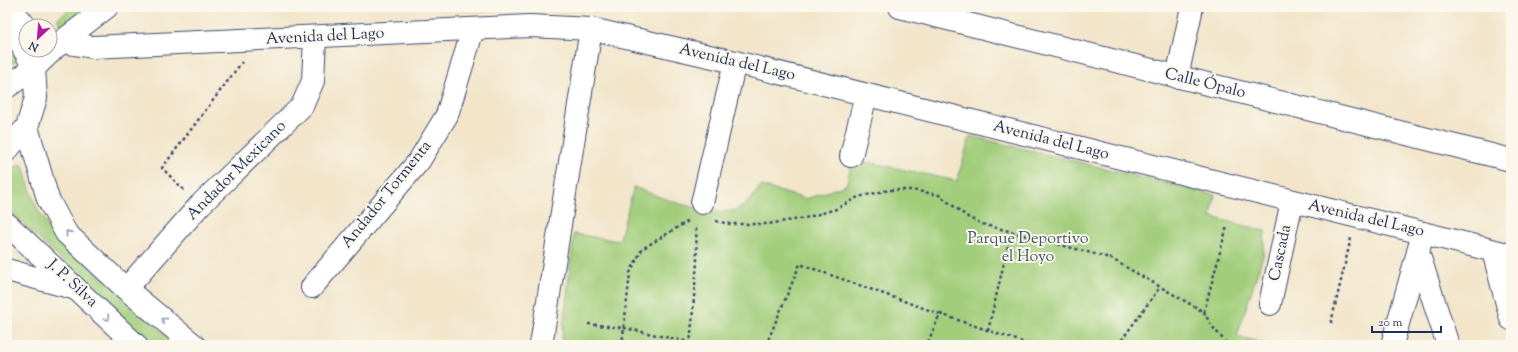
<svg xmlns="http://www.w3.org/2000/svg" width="1518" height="352" font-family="'Sorts Mill Goudy',serif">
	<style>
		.green { fill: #a2ce7b; stroke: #5e7e6c }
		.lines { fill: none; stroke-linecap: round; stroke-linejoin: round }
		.minor-casing { stroke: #3b4a6e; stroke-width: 24 }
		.tertiary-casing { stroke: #3b4a6e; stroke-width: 24 }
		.secondary-casing { stroke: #3b4a6e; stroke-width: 24 }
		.path { stroke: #3b4a6e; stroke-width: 2.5; stroke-dasharray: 3 3; stroke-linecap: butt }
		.minor { stroke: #fff; stroke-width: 22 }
		.tertiary { stroke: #fff; stroke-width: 22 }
		.secondary { stroke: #fff; stroke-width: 22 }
		.oneway { stroke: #8d97ae }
		.labels { text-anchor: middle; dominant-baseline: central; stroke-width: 4; stroke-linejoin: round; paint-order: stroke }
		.street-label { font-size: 16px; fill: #1b2f5e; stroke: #fbf7ec }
		.park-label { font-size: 16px; fill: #3d5765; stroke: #fbf7ec }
	</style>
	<rect width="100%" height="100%" fill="#fbf7ec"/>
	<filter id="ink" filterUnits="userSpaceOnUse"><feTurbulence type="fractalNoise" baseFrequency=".025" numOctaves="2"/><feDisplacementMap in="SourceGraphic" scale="8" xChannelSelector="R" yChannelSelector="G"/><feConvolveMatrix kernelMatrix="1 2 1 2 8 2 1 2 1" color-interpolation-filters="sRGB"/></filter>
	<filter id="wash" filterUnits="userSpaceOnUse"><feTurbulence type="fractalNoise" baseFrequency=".012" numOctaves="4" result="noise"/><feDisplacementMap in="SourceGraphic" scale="16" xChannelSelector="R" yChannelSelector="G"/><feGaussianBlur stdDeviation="0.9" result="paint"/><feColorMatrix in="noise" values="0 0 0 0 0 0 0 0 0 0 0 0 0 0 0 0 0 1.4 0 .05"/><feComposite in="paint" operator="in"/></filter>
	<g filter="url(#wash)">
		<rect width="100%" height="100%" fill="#f2e5ca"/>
		<g class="green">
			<polygon points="73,7 93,7 64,29 57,19"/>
			<polygon points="7,43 19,59 7,67"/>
			<path d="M970 136 1215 195 1211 217 1265 231 1263 256 1237 336 1268 345H561L574 234 619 241 634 187C656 196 719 221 740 208 748 204 755 193 761 186L806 199 846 185 853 159 957 181Z"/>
			<polygon points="22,164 37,209 54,234 177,345 151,345 128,322 7,209 7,171"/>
		</g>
	</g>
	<g filter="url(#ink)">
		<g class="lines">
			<g class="minor-casing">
				<g id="minor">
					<polyline points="61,42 93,47 530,26 591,29 735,62 1511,255"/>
					<polyline points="1177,77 1192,7"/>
					<polyline points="851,156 866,95"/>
					<polyline points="702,203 735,62"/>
					<polyline points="1423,233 1418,252 1448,345"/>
					<polyline points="1493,251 1511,319"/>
					<polyline points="7,270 76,289"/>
					<polyline points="312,287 419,161 447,115 473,29"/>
					<polyline points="126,289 200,205 302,106 313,81 315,38"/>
					<polyline points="1270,304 1292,201"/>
					<polyline points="541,345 591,29"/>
					<polyline points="1392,345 1418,252"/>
				</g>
			</g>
			<g class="tertiary-casing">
				<g id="tertiary">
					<polyline points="900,7 1511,160"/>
					<polyline points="7,29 17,37 34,68 36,98 27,127 48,199 66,233 126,289 194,345"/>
					<polyline points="7,150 27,127"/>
					<polyline points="7,224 136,345"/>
				</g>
			</g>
			<g class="secondary-casing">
				<g id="secondary">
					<polyline points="13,11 26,27"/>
					<polyline points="7,87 34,68 61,42 107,7"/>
				</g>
			</g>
			<g class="path">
				<polyline points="184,190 162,168 242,62"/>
				<polyline points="716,221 730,224 768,224 805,218 836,209 858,197 889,190 912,190 939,195 969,218 982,224 1110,258 1204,312 1211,325 1228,345"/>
				<polyline points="1204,312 1227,226"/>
				<polyline points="940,314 1031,345"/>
				<polyline points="1331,323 1351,238"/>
				<polyline points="588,324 624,328 689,342"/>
				<polyline points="988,331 1011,233"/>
				<polyline points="622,345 630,273 642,249 688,221"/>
				<polyline points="690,345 697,262 696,225"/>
				<polyline points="766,345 800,264 940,314 927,345"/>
				<polyline points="1118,345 1160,287"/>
			</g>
			<use href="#minor" class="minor"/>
			<use href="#tertiary" class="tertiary"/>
			<use href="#secondary" class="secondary"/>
		</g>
		<defs><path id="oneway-chevron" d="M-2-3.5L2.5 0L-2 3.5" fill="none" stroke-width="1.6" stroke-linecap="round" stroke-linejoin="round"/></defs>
		<g class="oneway">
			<use href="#oneway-chevron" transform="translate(68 233) rotate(-129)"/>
			<use href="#oneway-chevron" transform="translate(107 318) rotate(43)"/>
			<use href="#oneway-chevron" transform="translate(164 320) rotate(-141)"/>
		</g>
	</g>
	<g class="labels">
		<g class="street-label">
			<text transform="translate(325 37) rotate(-3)">Avenida del Lago</text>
			<text transform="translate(737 63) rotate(13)">Avenida del Lago</text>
			<text transform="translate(1205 84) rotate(14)">Calle Ópalo</text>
			<text transform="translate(1051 141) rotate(14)">Avenida del Lago</text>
			<text transform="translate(237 171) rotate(-45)">Andador Mexicano</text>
			<text transform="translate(387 195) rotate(-51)">Andador Tormenta</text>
			<text transform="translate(1366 219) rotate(13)">Avenida del Lago</text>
			<text transform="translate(1281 253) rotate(-78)">Cascada</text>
			<text transform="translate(72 284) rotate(43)">J. P. Silva</text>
		</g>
		<g class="park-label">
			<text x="1028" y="239">Parque Deportivo<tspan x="1028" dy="18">el Hoyo</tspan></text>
		</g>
	</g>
	<rect width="1518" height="352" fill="none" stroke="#fbf7ec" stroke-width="24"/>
	<g transform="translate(38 38) rotate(206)"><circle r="19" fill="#fbf7ec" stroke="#a1a7b3"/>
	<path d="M0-3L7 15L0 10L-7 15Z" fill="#b5179e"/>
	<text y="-6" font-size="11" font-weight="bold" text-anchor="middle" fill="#1b2f5e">N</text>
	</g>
	<path d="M1372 326v6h69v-6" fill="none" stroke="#1b2f5e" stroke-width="2"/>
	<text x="1378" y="326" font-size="12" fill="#1b2f5e" stroke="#fbf7ec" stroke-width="3" paint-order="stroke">20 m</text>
</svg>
